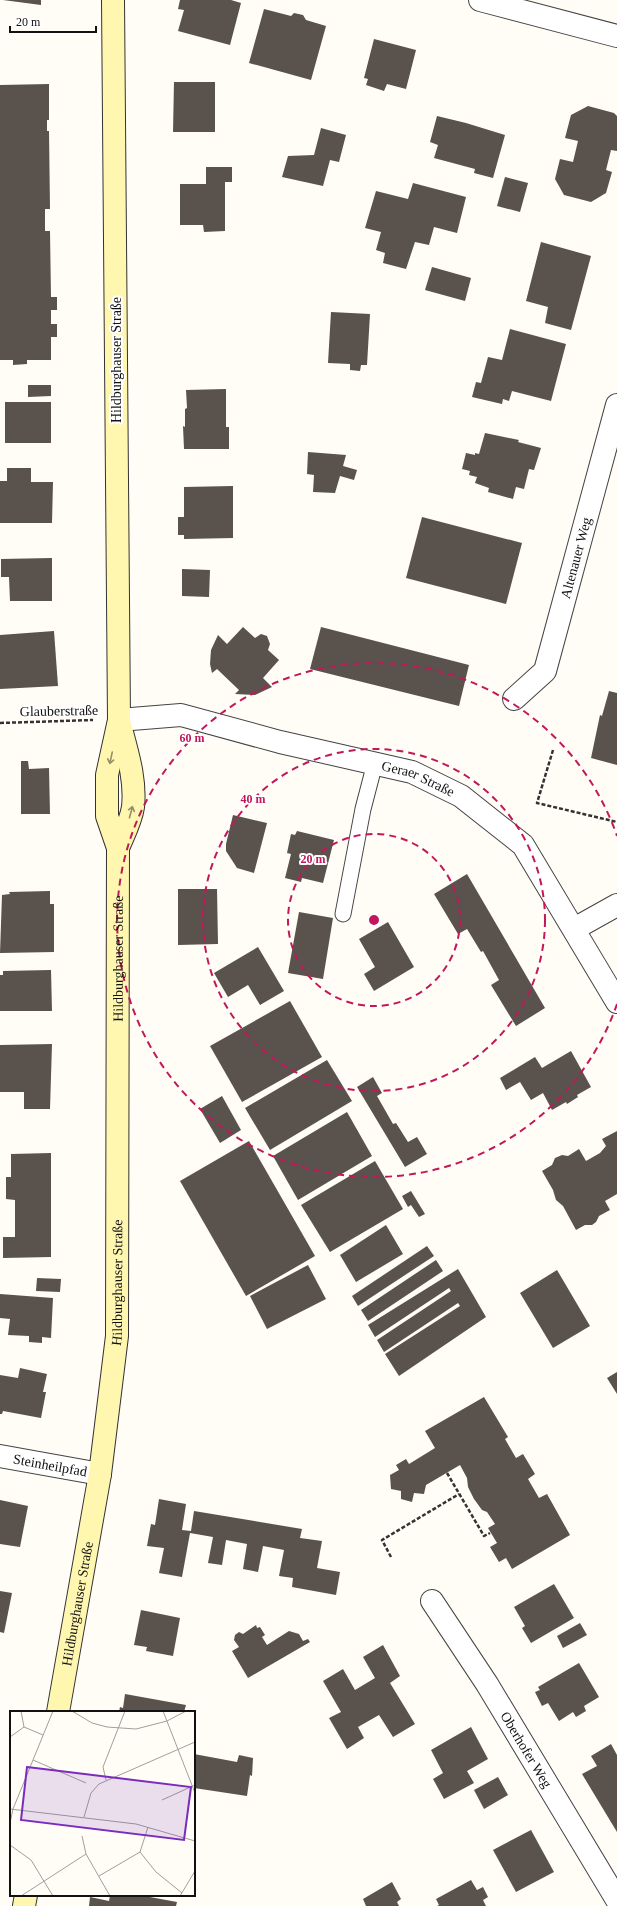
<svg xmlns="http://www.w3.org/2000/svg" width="617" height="1906" font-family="'Times New Roman',serif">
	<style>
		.building { fill: #5a524d }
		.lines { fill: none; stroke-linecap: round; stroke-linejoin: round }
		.lane-casing { stroke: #444; stroke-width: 17 }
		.street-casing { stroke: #444; stroke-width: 24 }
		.secondary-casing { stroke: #333; stroke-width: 24 }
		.path { stroke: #333; stroke-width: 2.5; stroke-dasharray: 4 2; stroke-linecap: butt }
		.lane { stroke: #fff; stroke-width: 15 }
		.street { stroke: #fff; stroke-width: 22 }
		.secondary { stroke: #fff6b0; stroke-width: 22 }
		.oneway { stroke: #948f68 }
		.ring { fill: none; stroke: #c2185b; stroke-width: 2; stroke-dasharray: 7 5 }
		.labels { text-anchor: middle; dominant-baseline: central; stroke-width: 4; stroke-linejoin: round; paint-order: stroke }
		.street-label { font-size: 14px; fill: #111; stroke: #fff }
		.inset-road { fill: none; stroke: #a09f9a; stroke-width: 1 }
		.view { fill: #7b2cbf; fill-opacity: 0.15; stroke: #7b2cbf; stroke-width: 2 }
		.inset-edge { fill: none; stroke: #111; stroke-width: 2 }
		.centre { fill: #c2185b; stroke: #fff; stroke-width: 2 }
		.ring-label { font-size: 12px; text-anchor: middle; font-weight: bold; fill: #c2185b; stroke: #fff; stroke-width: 4; stroke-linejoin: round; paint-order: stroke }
	</style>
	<rect width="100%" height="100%" fill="#fffdf5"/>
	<g class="building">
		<polygon points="3,0 41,0 41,5"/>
		<polygon points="180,0 231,0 241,3 230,45 178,31 184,10 178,9"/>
		<polygon points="264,9 291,16 294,13 303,15 306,20 326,26 311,80 249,63"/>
		<polygon points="374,39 416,50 406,89 387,84 384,91 366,85 368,79 364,78"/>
		<polygon points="174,82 215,82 215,132 173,132"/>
		<polygon points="49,84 49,120 47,120 47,131 49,131 50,209 45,209 45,231 50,231 51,297 57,297 57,310 51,310 51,324 57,324 57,337 51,337 51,360 27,360 27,364 13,365 13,360 0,360 0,85"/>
		<polygon points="588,106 614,113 617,116 617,151 611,150 606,170 612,172 606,193 591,202 564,195 555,179 560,159 573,162 578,141 565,138 571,115"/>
		<polygon points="437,116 466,123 505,135 493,178 474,173 475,169 434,158 438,145 430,142"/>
		<polygon points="321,128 346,135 339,162 330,160 323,186 282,177 288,156 314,155"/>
		<polygon points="206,167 232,167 232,182 225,182 225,231 204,232 203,225 180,225 180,184 206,184"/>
		<polygon points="505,177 528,183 520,212 497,206"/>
		<polygon points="413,183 466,197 457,233 434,227 429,245 415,242 406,269 383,263 385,253 376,250 381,232 365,228 376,191 408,199"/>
		<polygon points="541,242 591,256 571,330 545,323 548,307 526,301"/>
		<polygon points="432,267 471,278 465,301 425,290"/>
		<polygon points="331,312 370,314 367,365 361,365 360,371 350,370 350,364 328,363"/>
		<polygon points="510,329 566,344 551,401 512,391 509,401 503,399 502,404 472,397 476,382 481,383 488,357 502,360"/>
		<polygon points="28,385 51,385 51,396 28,397"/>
		<polygon points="226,389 226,427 229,427 229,449 184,449 183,426 185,427 185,409 187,408 186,390"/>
		<rect x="5" y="402" width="46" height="41"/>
		<polygon points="485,433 519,440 518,442 541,448 534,470 529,469 524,489 516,487 513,499 488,492 489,488 475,483 477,477 469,475 470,471 462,469 466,453 475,455 475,453 479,454"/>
		<polygon points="308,452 346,455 343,466 357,470 354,480 340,476 335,493 313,492 314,475 307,474"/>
		<polygon points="7,468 31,468 31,482 53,482 52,523 0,523 0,481 7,481"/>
		<polygon points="233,486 233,538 184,539 184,535 178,535 178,517 184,517 184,487"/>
		<polygon points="422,517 522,543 506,604 406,578"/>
		<polygon points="52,558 52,601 10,601 9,577 1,577 1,559"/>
		<polygon points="182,569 210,570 209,597 182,596"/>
		<polygon points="243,627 255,638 261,634 267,636 270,644 268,650 279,660 263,678 272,687 255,695 235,694 239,690 217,669 212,673 210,664 211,650 218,635 227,644"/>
		<polygon points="321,627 469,665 459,706 310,669"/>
		<polygon points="54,631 58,686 0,689 0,635"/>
		<polygon points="609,691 617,693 617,765 591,758 600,715 602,716"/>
		<polygon points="21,761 28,761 29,769 49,768 50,814 21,814"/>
		<polygon points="233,815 267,823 254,873 237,868 226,851 226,844"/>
		<polygon points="297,831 334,840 323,883 302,878 301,882 285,878 291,854 287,853 291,834 295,835"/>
		<polygon points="467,874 545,1008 516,1026 491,985 499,980 483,951 481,952 467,929 458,934 434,894"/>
		<polygon points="178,889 217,889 218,944 178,945"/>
		<polygon points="50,891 50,904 54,904 54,952 0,953 2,895 10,894 9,892"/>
		<polygon points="299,912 333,918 323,979 288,973"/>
		<polygon points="388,922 414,967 374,991 364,974 375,967 359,939"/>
		<polygon points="258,947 284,991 260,1005 248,985 228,997 214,973"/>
		<polygon points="51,970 52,1011 0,1011 0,975 3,975 3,971"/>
		<polygon points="290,1001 322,1057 242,1102 210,1046"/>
		<polygon points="52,1044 50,1109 24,1109 24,1092 0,1092 0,1045"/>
		<polygon points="571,1051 591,1087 577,1095 578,1097 567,1104 566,1102 552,1110 543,1093 531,1100 520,1082 506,1090 500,1078 535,1057 542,1068"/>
		<polygon points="327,1060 352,1101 270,1150 245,1108"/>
		<polygon points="373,1077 382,1093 377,1096 393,1124 396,1123 408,1142 417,1137 427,1154 405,1167 357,1087"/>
		<polygon points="222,1096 241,1130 220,1143 200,1109"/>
		<polygon points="347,1112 372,1156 298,1200 273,1156"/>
		<polygon points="617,1131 617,1194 605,1201 610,1210 599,1216 596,1222 592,1225 585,1225 576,1230 563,1206 556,1200 553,1190 542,1171 552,1165 555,1158 562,1155 568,1156 579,1149 586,1161 600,1153 606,1146 602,1139"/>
		<polygon points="249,1141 315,1256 246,1296 180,1181"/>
		<polygon points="51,1153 51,1257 3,1258 3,1237 15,1237 15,1200 6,1199 6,1177 11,1177 11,1154"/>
		<polygon points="375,1161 403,1209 330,1252 301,1205"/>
		<polygon points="411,1191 425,1214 419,1217 411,1205 408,1207 402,1196"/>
		<polygon points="386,1225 403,1254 356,1282 340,1255"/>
		<polygon points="427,1246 434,1256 358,1306 352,1296"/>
		<polygon points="436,1260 443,1271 368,1321 361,1310"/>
		<polygon points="308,1265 326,1299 267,1329 250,1296"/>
		<polygon points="458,1269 486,1317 399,1376 385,1354 460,1306 458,1303 384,1352 377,1340 451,1291 449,1288 375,1337 368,1325"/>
		<polygon points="557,1270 590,1326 553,1348 520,1293"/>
		<polygon points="37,1278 61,1279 60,1292 36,1291"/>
		<polygon points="0,1294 53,1298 51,1338 42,1337 42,1343 29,1342 29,1336 8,1335 10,1319 0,1318"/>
		<polygon points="20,1368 47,1374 43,1392 46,1392 41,1418 3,1411 2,1414 0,1414 0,1375 18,1378"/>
		<polygon points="617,1372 617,1394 607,1378"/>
		<polygon points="484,1397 508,1437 505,1439 516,1458 523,1454 535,1474 528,1479 539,1498 547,1494 570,1535 512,1569 506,1558 499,1562 490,1547 497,1543 488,1528 495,1524 487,1512 482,1510 474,1499 468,1487 467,1478 460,1465 426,1485 424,1494 414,1493 412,1502 401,1499 401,1491 391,1489 390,1475 399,1470 396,1465 406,1459 409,1464 435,1448 425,1431"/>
		<polygon points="159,1499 186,1504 182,1530 191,1531 194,1511 302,1529 300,1538 322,1541 317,1568 340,1572 336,1595 292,1587 293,1578 279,1576 284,1550 263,1546 258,1572 243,1569 247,1544 226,1540 222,1565 208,1563 213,1537 190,1533 182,1577 159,1573 164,1548 147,1546 151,1524 155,1525"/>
		<polygon points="0,1500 28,1506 20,1547 0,1544"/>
		<polygon points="554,1584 574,1618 531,1643 522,1628 525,1626 514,1607"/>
		<polygon points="0,1591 12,1593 4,1633 0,1632"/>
		<polygon points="141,1610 180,1618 173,1656 146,1651 147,1647 134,1645"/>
		<polygon points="580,1623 587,1635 563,1648 557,1636"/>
		<polygon points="256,1625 257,1628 260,1627 265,1635 262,1637 267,1645 289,1631 299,1634 303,1641 308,1639 310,1642 248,1678 232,1651 239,1647 234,1640 235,1635 239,1632 243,1634"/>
		<polygon points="383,1645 400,1676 390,1683 415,1724 393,1737 379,1715 358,1727 364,1738 347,1749 329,1718 341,1712 323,1681 343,1669 355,1690 375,1678 363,1657"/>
		<polygon points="579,1663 599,1697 584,1706 586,1711 576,1717 573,1712 559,1721 548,1703 542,1706 535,1692 540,1690 538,1687"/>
		<polygon points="125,1694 186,1705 184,1712 119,1712 120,1707 123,1708"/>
		<polygon points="471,1727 488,1759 467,1771 474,1783 444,1799 433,1779 443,1773 431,1750"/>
		<polygon points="611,1744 617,1755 617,1832 582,1774 597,1766 591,1756"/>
		<polygon points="194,1754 237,1762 239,1755 253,1758 252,1776 250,1775 247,1796 194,1788"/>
		<polygon points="498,1777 508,1795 484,1809 474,1790"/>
		<polygon points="531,1830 554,1872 516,1892 493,1850"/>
		<polygon points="471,1880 477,1890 483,1887 488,1897 483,1900 486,1906 437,1906 439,1905 436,1899"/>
		<polygon points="392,1882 401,1899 397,1902 399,1906 366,1906 363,1899"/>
		<polygon points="110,1895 139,1895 177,1902 176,1906 89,1906 90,1897 109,1901"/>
	</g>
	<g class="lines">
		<g class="lane-casing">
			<polyline id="lane" points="343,914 363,809 375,763"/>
		</g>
		<g class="street-casing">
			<g id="street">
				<polyline points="480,0 617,36"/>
				<path id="s1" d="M514 699 545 671 617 405"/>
				<path id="s2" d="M119 720 181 715 280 742 412 772 461 796 523 845 617 1002"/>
				<polyline points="574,929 617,905"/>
				<path id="s3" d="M0 1456 100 1474"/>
				<path id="s4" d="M432 1601 487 1684 617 1900"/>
			</g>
		</g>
		<g class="secondary-casing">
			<g id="secondary">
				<path d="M118 848C123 836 131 821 133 807 136 779 127 752 120 725"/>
				<path id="s5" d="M58 1712 100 1474 117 1336 118 848 107 816V775L119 720 113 0"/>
				<polyline points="24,1906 26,1895"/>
			</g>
		</g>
		<g class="path">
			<polyline points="0,723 93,720"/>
			<polyline points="553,750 537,803 617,822"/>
			<polyline points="447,1473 484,1536 490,1533"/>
			<polyline points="391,1557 382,1540 459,1494"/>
		</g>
		<use href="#lane" class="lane"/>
		<use href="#street" class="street"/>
		<use href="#secondary" class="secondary"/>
	</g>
	<defs><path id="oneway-shaft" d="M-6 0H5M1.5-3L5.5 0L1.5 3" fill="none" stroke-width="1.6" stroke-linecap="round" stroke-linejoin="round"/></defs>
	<g class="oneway">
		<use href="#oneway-shaft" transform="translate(111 758) rotate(102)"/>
		<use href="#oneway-shaft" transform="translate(131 812) rotate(-75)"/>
	</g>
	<g class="ring">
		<circle cx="374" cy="920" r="86"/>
		<circle cx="374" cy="920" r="171"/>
		<path d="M617 1004A257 257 0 1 1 617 836"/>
	</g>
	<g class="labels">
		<g class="street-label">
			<text transform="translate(116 360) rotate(-90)">Hildburghauser Straße</text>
			<text stroke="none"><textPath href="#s1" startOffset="159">Altenauer Weg</textPath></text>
			<text transform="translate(59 711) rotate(-1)">Glauberstraße</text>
			<text stroke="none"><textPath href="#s2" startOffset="308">Geraer Straße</textPath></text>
			<text stroke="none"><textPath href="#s5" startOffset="758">Hildburghauser Straße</textPath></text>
			<text stroke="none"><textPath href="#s5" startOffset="434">Hildburghauser Straße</textPath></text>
			<text stroke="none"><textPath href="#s3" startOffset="51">Steinheilpfad</textPath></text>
			<text stroke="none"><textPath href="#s5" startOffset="110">Hildburghauser Straße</textPath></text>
			<text stroke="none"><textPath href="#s4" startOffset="176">Oberhofer Weg</textPath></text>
		</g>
	</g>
	<g transform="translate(10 1711)">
		<rect width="185" height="185" fill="#fffdf5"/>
		<path class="inset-road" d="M11 0 14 16M62 0 82 12 97 16 126 18 157 10 176 0M153 0 185 82M14 16 33 24M0 26 14 16M23 49 76 72M96 69 93 56 115 0M152 89 185 74M0 98 126 113 185 130M74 106 81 82 89 73 185 31M0 112 3 98 43 0M72 125 76 143 100 185M0 134 21 149 43 185M130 141 146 161 172 182M89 165 130 141 138 116M11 185 76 143M170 185 185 160"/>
		<path class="view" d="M17 56 181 76 174 129 11 109Z"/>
		<rect width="185" height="185" class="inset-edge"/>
	</g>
	<circle cx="374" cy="920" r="6" class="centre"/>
	<g class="ring-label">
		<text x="192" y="742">60 m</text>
		<text x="253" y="803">40 m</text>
		<text x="313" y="863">20 m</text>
	</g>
	<path d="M10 26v6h86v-6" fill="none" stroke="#111111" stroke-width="2"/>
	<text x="16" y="26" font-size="12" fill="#111111" stroke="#ffffff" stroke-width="3" paint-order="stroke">20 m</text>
</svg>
